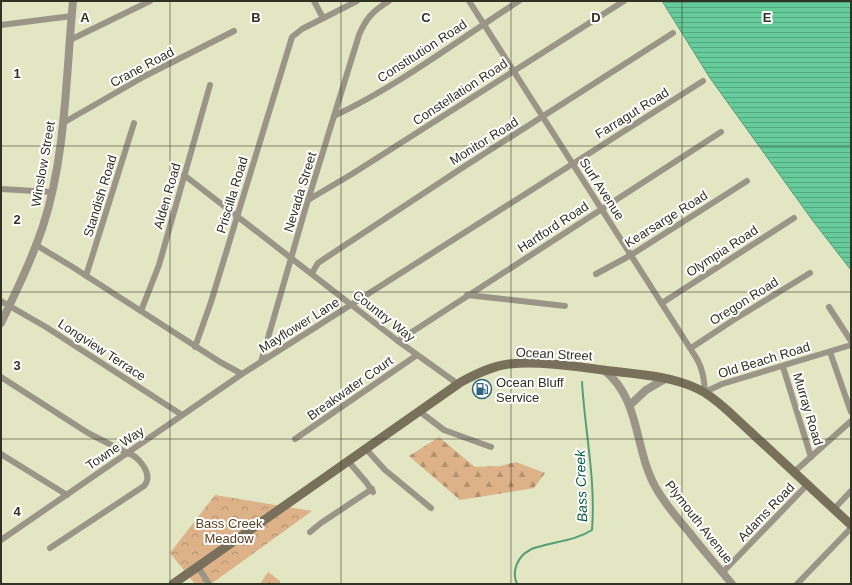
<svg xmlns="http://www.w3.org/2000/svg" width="852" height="585" font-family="Arial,sans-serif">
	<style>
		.forest { fill: url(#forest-firs) }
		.park { fill: url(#park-crowns) }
		.water { fill: url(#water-rules); stroke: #569e77 }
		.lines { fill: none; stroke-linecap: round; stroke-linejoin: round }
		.stream { stroke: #569e77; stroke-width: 2 }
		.minor { stroke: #9b9587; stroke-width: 6 }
		.tertiary { stroke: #9b9587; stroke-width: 8 }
		.secondary { stroke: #78705b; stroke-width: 9 }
		.grid { fill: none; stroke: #303224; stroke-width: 1; stroke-opacity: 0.55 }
		.labels { text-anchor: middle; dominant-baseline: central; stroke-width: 4; stroke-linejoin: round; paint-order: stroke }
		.street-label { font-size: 13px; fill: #303224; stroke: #fff }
		.poi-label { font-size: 13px; fill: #303224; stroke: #fff; text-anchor: start }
		.park-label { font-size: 13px; fill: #5b3e20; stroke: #fff }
		.water-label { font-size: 14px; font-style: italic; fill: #065a3b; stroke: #fff }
		.grid-label { font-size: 13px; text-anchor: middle; font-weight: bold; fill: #303224; stroke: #fff; stroke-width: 4; stroke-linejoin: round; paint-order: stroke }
	</style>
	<defs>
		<pattern id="forest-firs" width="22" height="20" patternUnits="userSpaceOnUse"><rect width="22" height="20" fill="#deb288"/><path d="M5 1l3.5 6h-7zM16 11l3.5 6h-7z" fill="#b4916f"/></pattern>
		<pattern id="park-crowns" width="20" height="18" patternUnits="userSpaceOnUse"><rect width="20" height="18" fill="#deb288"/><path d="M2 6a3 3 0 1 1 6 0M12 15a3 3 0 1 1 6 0" fill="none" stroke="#b4916f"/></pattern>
		<pattern id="water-rules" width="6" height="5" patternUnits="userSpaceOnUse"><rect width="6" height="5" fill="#66cc9b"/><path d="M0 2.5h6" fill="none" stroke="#54a67e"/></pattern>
	</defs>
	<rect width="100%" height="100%" fill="#e2e6c2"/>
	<g class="forest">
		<polygon points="439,437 475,467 500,466 516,462 545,473 534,488 460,500 409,456"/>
		<polygon points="268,572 280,581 280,584 260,584"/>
	</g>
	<polygon class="park" points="215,495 312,511 211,584 195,584 170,553"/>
	<polygon class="water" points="662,1 851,1 851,270 813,221 710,78"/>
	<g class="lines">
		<path class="stream" d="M517 584C511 571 518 556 530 550 534 547 540 547 545 545 561 541 578 539 592 530 596 481 585 432 582 382"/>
		<g class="minor">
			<polyline points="314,1 323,18"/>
			<path d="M469 1 697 359C703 370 704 379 705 392L722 384 851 345"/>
			<polyline points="1,25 72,16"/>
			<polyline points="70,40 150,1"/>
			<path d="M334 116C400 85 458 40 519 1"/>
			<polyline points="63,123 145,76 234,31"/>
			<polyline points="184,175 398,341 458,384"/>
			<polyline points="1,189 52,192"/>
			<polyline points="308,200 352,174 624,1"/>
			<polyline points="36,245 71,266 220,362 242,374 703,81"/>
			<polyline points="312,273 318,263 333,253 462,168 673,33"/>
			<polyline points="596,274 631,255 747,181"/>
			<polyline points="86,276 134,123"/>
			<polyline points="467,295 565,306"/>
			<polyline points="1,301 46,327 182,415"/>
			<polyline points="662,303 794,218"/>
			<polyline points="829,307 851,341"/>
			<polyline points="141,311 159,265 210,85"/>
			<polyline points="398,341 721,132"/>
			<polyline points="195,347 211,302 292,37 302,29 357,1"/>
			<polyline points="691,348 735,319 810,273"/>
			<polyline points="830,352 851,412"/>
			<path d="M261 362 305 210 359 35C366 18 373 11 389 1"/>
			<polyline points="783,367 811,457"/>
			<path d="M1 377 88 433 127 453C139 456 154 475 144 486L50 548"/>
			<polyline points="419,411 444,430 491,447"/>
			<polyline points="295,439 417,355"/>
			<polyline points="366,449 385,470 431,508"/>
			<polyline points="1,454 67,495"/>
			<polyline points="348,461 366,482 373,492"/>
			<polyline points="794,472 851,421"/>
			<polyline points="834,509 851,491"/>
			<polyline points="310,532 321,523 372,489"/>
			<polyline points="1,540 242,374"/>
			<polyline points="198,567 209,584"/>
			<polyline points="723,572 808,484"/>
			<polyline points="797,584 851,528"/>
		</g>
		<g class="tertiary">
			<path d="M1 323C16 292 32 259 43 226 66 156 66 74 73 1"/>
			<path d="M604 370C641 399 634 450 656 488 665 504 677 518 689 532 703 550 718 567 732 584"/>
			<polyline points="630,405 646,390 665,379"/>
		</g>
		<path class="secondary" d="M173 584 461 382C476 374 492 366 509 364 540 361 572 366 603 370 634 374 669 375 698 389 709 394 718 402 727 410L851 525"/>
	</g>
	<path class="grid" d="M170 1V584M341 1V584M511 1V584M682 1V584M1 146H851M1 292H851M1 439H851"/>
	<defs>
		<g id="fuel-ring" transform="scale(1)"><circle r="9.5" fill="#fff" stroke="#2e647f" stroke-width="1.5"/><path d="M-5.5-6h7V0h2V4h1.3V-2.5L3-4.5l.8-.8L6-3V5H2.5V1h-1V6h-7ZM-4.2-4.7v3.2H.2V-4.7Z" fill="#2e647f"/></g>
	</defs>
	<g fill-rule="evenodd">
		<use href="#fuel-ring" x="482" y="389"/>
	</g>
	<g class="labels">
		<g class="street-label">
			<text transform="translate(422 51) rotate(-33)">Constitution Road</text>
			<text transform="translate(142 67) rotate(-28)">Crane Road</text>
			<text transform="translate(460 92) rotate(-33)">Constellation Road</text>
			<text transform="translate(632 113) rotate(-32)">Farragut Road</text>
			<text transform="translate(484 141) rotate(-32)">Monitor Road</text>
			<text transform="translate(43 164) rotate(-80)">Winslow Street</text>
			<text transform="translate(602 189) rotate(57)">Surf Avenue</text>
			<text transform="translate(300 192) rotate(-73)">Nevada Street</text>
			<text transform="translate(232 195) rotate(-73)">Priscilla Road</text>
			<text transform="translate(100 196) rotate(-73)">Standish Road</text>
			<text transform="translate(167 196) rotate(-74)">Alden Road</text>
			<text transform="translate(666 219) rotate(-32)">Kearsarge Road</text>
			<text transform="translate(553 227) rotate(-33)">Hartford Road</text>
			<text transform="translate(722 251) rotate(-33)">Olympia Road</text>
			<text transform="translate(744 301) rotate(-32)">Oregon Road</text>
			<text transform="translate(384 316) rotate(38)">Country Way</text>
			<text transform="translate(299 325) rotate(-32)">Mayflower Lane</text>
			<text transform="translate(102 350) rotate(33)">Longview Terrace</text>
			<text transform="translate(554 354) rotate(3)">Ocean Street</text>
			<text transform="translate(764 360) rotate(-17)">Old Beach Road</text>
			<text transform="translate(350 388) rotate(-35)">Breakwater Court</text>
			<text transform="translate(808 409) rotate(73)">Murray Road</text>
			<text transform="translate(115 448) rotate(-34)">Towne Way</text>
			<text transform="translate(766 512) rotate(-46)">Adams Road</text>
			<text transform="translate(699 522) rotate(52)">Plymouth Avenue</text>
		</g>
		<g class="poi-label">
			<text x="496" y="382">Ocean Bluff<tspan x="496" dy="15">Service</tspan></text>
		</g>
		<g class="park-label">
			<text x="229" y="523">Bass Creek<tspan x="229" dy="15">Meadow</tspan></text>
		</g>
		<g class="water-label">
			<text transform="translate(581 486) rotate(-92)">Bass Creek</text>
		</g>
	</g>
	<g class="grid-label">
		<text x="85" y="22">A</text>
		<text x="256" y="22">B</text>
		<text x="426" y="22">C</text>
		<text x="596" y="22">D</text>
		<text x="767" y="22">E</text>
		<text x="17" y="78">1</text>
		<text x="17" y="224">2</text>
		<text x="17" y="370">3</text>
		<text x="17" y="516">4</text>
	</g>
	<rect width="852" height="585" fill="none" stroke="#303224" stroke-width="4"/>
</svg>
